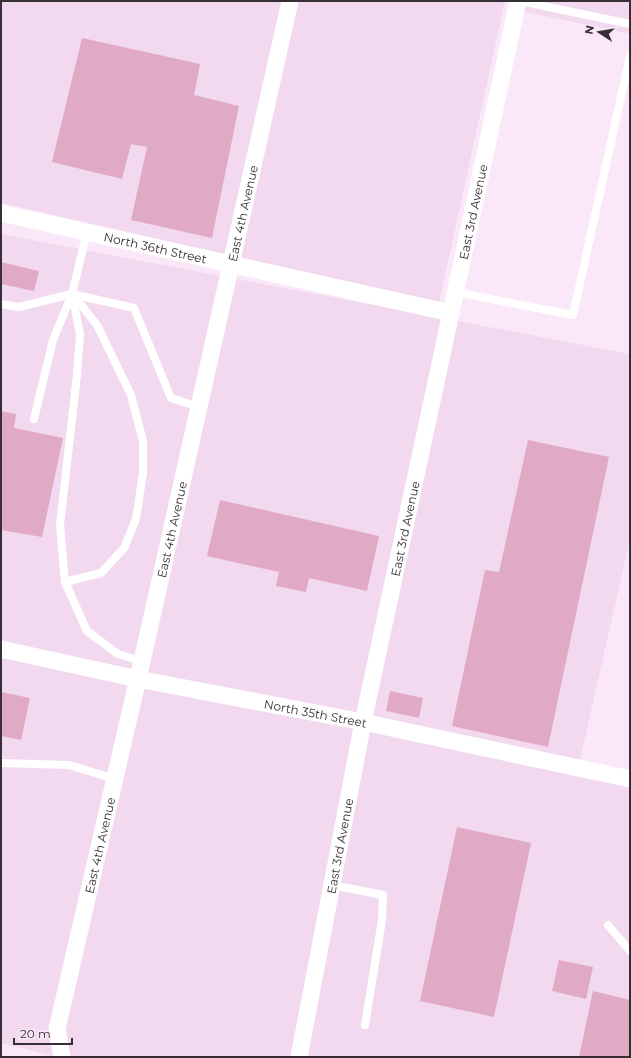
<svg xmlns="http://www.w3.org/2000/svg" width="631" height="1058" font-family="Montserrat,sans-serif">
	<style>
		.built { fill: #f2d9ef }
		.building { fill: #e0aac4 }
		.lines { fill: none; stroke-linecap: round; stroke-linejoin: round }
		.lane { stroke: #fff; stroke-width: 8 }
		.street { stroke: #fff; stroke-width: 17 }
		.labels { text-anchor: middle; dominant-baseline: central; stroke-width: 4; stroke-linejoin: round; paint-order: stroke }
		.street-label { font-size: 12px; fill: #362f35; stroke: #fae8f8 }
	</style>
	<rect width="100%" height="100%" fill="#fae8f8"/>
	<g class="built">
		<polygon points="1,1 505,1 439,303 1,203"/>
		<polygon points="523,1 630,1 630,34 521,11"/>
		<polygon points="1,234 630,354 630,539 579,764 630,779 630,1057 58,1057 1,1043"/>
	</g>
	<g class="building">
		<polygon points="82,38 200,64 194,95 239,106 212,238 131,220 147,147 131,144 122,179 52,162"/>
		<polygon points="1,262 39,271 34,291 1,284"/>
		<polygon points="1,411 16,414 14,428 63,438 42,537 1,530"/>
		<polygon points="528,440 609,457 548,747 452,726 485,570 499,572"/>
		<polygon points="220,500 379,536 367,591 309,578 306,592 276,586 279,572 207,556"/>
		<polygon points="390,691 423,698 419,718 386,711"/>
		<polygon points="1,692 30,698 21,740 1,736"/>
		<polygon points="457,827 531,843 494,1017 420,1001"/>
		<polygon points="559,960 593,967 586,999 552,991"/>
		<polygon points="593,991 630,1000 630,1057 579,1057"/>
	</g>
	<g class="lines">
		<g class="lane">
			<polyline points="520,1 630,24"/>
			<polyline points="87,232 72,294 134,308 171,398 199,407"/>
			<polyline points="455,292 573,315 630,56"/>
			<polyline points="72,294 80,334 77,375 60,525 65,582 87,631 118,654 142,661"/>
			<polyline points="1,304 19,307 72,294"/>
			<polyline points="34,419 53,340 72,294"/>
			<polyline points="65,582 101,573 124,548 136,519 143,473 143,441 131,395 97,325 74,296"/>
			<polyline points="1,763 69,765 115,779"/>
			<polyline points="332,885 383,895 382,920 365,1025"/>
			<polyline points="608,925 630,951"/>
		</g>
		<g class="street">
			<path id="s1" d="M1 213 451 313"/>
			<path id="s2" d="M1 649 138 679 363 722 630 779"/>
			<path id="s3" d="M62 1057 57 1029 142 661 290 1"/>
			<path id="s4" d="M299 1057 363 722 518 1"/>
		</g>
	</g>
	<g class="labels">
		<g class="street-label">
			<text stroke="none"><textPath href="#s4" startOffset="863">East 3rd Avenue</textPath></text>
			<text stroke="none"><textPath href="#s3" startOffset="865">East 4th Avenue</textPath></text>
			<text stroke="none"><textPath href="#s1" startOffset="158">North 36th Street</textPath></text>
			<text stroke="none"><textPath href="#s4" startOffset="539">East 3rd Avenue</textPath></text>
			<text stroke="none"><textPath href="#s3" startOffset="541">East 4th Avenue</textPath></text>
			<text stroke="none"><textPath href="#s2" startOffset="321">North 35th Street</textPath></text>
			<text stroke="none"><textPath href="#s3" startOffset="217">East 4th Avenue</textPath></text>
			<text stroke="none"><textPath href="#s4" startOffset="215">East 3rd Avenue</textPath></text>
		</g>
	</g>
	<rect width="631" height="1058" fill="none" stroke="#362f35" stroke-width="4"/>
	<g transform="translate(599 32) rotate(282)" stroke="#fae8f8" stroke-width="3" paint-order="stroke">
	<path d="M0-3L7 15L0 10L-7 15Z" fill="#362f35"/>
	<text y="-6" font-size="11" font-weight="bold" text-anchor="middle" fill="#362f35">N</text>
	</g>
	<path d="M14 1038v6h58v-6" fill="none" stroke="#362f35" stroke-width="2"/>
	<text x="20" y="1038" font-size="12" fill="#362f35" stroke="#fae8f8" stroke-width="3" paint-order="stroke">20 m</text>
</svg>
